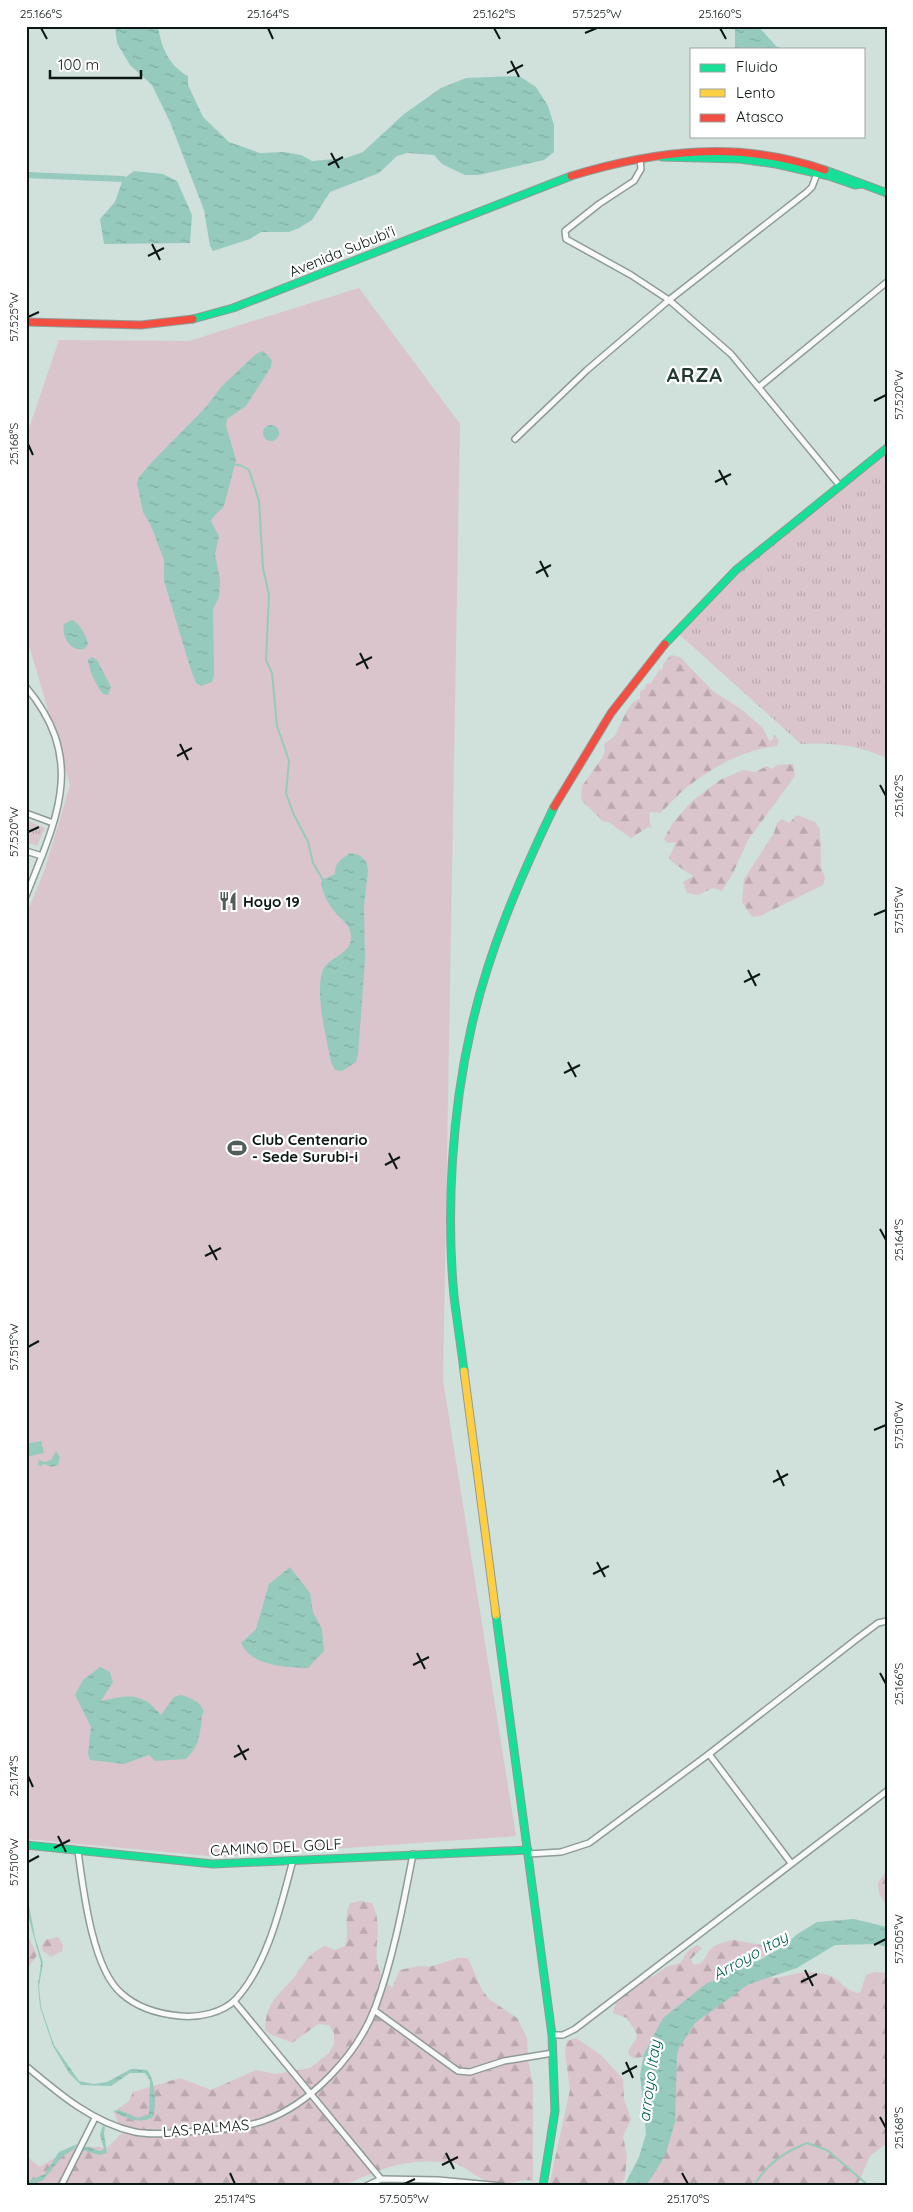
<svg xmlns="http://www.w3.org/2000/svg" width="913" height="2212" font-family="Quicksand,sans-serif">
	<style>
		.grass { fill: url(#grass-tufts) }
		.forest { fill: url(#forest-firs) }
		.pitch { fill: #dac5cc }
		.water { fill: url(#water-ripples) }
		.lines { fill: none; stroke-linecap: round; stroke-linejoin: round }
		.stream { stroke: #96cabd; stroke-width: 2 }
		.canal { stroke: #96cabd; stroke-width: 6 }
		.street-casing { stroke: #8f9b97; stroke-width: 8 }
		.fast-casing { stroke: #8f9b97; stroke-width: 9 }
		.slow-casing { stroke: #8f9b97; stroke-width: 9 }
		.jam-casing { stroke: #8f9b97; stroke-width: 9 }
		.street { stroke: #f8fafa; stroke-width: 5 }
		.fast { stroke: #16e098; stroke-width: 7 }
		.slow { stroke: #ffcf43; stroke-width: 7 }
		.jam { stroke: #f24e42; stroke-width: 7 }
		.ticks { fill: none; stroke: #0c1614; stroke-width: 2 }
		.labels { text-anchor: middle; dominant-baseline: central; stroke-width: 4.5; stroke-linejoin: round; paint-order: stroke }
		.street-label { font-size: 15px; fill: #0c1614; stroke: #fff }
		.poi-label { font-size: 15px; font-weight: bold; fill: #0c1614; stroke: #fff; text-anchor: start }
		.water-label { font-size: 16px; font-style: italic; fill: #006152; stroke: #fff }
		.district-label { font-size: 20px; font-weight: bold; letter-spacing: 1px; fill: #203732; stroke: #fff }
		.neatline { fill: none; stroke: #0c1614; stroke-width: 2 }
		.ticks-label { font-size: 12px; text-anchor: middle; fill: #0c1614 }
	</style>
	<defs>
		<pattern id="grass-tufts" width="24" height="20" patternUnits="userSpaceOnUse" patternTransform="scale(1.25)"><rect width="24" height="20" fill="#dac5cc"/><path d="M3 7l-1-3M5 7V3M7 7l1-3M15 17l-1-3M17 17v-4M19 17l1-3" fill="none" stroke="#baa8ae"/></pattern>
		<pattern id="forest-firs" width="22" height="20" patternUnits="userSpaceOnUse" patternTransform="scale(1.25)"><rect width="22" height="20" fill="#dac5cc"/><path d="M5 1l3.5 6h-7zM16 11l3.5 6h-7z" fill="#baa8ae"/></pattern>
		<pattern id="water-ripples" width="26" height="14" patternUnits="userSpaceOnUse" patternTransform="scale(1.25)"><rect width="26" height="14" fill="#96cabd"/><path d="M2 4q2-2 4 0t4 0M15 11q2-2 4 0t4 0" fill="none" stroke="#80ada2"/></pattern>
	</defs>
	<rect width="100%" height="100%" fill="#d0e0db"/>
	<g class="grass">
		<path d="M887 452V758C859 745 830 742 801 744L680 635 716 593 778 539Z"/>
		<polygon points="26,820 45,828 37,846 26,842"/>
	</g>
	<g class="forest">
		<path d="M671 655 680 657 714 692 741 709 762 727 770 742 773 738V735H775L779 741 777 746C746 749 715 766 691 784 679 792 671 804 660 813L650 812 649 821 652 828 648 827 631 838 608 822 603 821 581 800 582 786 602 758 605 751 604 744C607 742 614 737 616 734 622 723 628 701 640 699V691L645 689 646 684 651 683 659 670 663 669V664Z"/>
		<polygon points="793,764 795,776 748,840 733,873 722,891 713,888 698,895 687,893 683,882 693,876 672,862 669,858 676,842 668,843 664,839 672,824 691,802 720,780 743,770 755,772 767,766 772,769 777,765"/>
		<polygon points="797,815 815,822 820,829 821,867 825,878 823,885 760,916 752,917 742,902 744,879 774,833 777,823 782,819 789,823"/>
		<polygon points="887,1870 887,1907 879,1893 878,1883"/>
		<path d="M26 1893C31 1907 25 1918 28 1933 29 1940 34 1947 37 1955L26 1971Z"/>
		<path d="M361 1901 372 1903C388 1935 362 1960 392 1988L400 1970 419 1966 429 1967 458 1958H468L482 1990 489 1999 517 2018 527 2038 528 2059 533 2084V2181C518 2177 510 2187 496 2184 478 2180 468 2168 455 2163 450 2162 444 2162 439 2162 404 2159 375 2170 344 2186H26V2156L40 2167C67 2150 75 2144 107 2148L122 2133 114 2112 129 2101 133 2092 180 2078 211 2090 256 2070 276 2074 310 2068 329 2053 334 2044V2033L329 2025 318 2024 292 2043C282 2037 273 2038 265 2030 266 2000 279 1996 295 1976 305 1962 309 1953 325 1946L335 1950 345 1946C350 1931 343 1918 350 1903Z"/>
		<polygon points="58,1937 63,1945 62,1951 51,1957 43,1951 42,1946 45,1940"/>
		<path d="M733 1940 762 1945 767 1948 766 1954C759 1961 751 1957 743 1961L748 1969 643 2057 633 2058 629 2055 628 2051 636 2039 637 2034 627 2018 613 2013 617 2000 639 1978 654 1976 666 1967 680 1963 689 1950 697 1945 702 1948 691 1959 693 1964C706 1967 704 1953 713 1947 718 1943 726 1942 733 1940Z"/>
		<path d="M804 1972C814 1972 828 1973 836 1979 845 1986 848 1992 860 1993L866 1975 875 1972 887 1973V2139L886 2144 870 2156 857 2186H634L646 2157 660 2061 710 2001 763 1976 775 1978Z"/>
		<polygon points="576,2038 601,2055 623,2079 624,2099 631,2119 623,2136 627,2156 625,2177 620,2186 549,2186 570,2090 565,2052 567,2041"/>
		<polygon points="376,2180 424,2182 435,2186 366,2186"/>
	</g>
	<polygon class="pitch" points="359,288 460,424 443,1380 516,1836 220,1857 26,1839 26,915 45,869 70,785 26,635 26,437 59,340 189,341"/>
	<g class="water">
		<path d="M115 26H158C161 47 169 66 188 76V85L203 117 229 142 260 153 284 152 301 155 312 161 346 158 363 152 404 114 441 88 466 78 519 76 536 87 548 106 554 125V152L544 160 479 175H465L442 164 434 155 407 153 397 156 379 173 330 192 312 220 299 228 289 232H261L250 239 213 251 210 246 204 210 170 122 152 85 130 65 117 43Z"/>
		<polygon points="735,26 758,26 776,46 784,49 735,49"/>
		<polygon points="134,171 163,174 177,181 192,215 190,243 104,244 100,219 115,202 123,179"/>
		<path d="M263 351 272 360 271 367 246 406 227 419 226 426 236 460 224 506C220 512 214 514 211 521L219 536 215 554 220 580 219 597 213 609 214 676 212 682 201 686 196 683 191 670 164 581V560L152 528 143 512 137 483 139 477 151 463 205 408 222 386 256 354Z"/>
		<circle cx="271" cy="433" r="8"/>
		<path d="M72 620C80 624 87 636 88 645L84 649C70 652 61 636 64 624Z"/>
		<path d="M92 657 97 660 111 687 108 695 103 694C96 685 89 671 88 660Z"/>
		<path d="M350 853 359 855 366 861 368 870 364 907 365 960 358 1055 356 1062 342 1071 335 1070 331 1062C327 1039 314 992 323 970 329 956 352 955 351 936 350 923 341 920 334 911 328 904 323 893 321 884L322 880 335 874C334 863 342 859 350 853Z"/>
		<polygon points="41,1441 44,1453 26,1457 26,1444"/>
		<polygon points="56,1451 60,1457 58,1465 51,1467 44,1464 41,1466 38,1465 39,1460 45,1462 51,1460"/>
		<path d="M290 1567 310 1593 313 1612 322 1629 324 1651 308 1668C284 1667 253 1667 241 1643L256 1629 269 1584Z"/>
		<path d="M100 1667 110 1672 113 1682 101 1701C129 1695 142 1691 161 1715L174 1697 181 1695C188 1697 201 1701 203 1710 205 1714 202 1712 202 1717 200 1734 199 1747 186 1759L155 1761 149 1755 124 1764 90 1760 88 1754 91 1727 75 1695 83 1680Z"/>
		<path d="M26 1890 35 1937 43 1963 39 1986 41 2007 54 2045 79 2081 93 2084 107 2082 131 2069 147 2070C155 2078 157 2107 153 2117 140 2125 125 2118 113 2111L119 2110 138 2118 149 2114 150 2081 145 2073H130L111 2086 81 2085 69 2073 53 2046 40 2007 38 1985 41 1963 26 1908Z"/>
		<polygon points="854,1919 887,1927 887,1947 876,1944 835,1945 797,1968 749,1984 695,2023 679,2048 677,2056 675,2122 665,2156 646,2186 624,2186 639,2157 646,2134 640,2075 644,2054 663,2018 707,1983 722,1978 741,1966 760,1960 786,1945 796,1935 817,1922"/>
		<polygon points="103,2125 105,2127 104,2134 107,2153 99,2155 82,2150 82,2148 89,2147 100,2151 104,2149 100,2135"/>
		<polygon points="77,2144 74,2149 62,2157 43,2180 26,2186 26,2182 45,2174 59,2152"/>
	</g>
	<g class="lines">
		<g class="stream">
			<polyline points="233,464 242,466 249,470 259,501 263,568 269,595 266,660 272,673 277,726 289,761 286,793 293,813 308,842 313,863 323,880"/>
			<path d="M754 2186C766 2164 785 2152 807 2143L827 2150 869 2186"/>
		</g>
		<polyline class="canal" points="26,175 123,179"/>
		<g class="street-casing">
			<g id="street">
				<polyline points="640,159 641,169 634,181 599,204 565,231 566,239 631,275 669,300 731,354 840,486"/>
				<polyline points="759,387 887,282"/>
				<polyline points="515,439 587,370 669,300 807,192 812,187 818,171"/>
				<path d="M26 687C87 760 57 818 26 896"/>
				<polyline points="26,813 53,823"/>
				<polyline points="26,851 42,856"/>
				<polyline points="709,1754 791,1863"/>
				<path d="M78 1851C83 1888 92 1968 121 1993 137 2008 159 2014 180 2016 198 2018 223 2013 236 1999 268 1964 281 1905 293 1860"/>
				<polyline points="528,1854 561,1852 589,1843 709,1754 858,1638 878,1623 887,1621"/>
				<polyline points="234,2001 381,2179"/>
				<polyline points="374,2010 458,2071 470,2072 504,2061 553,2053"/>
				<polyline points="552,2035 563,2035 575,2029 887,1791"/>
				<path d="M26 2066C58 2093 93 2123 135 2132 155 2136 179 2132 199 2131 220 2129 243 2128 263 2121 310 2105 357 2055 375 2008 393 1959 403 1906 413 1854"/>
				<polyline points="61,2186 95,2118"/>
				<polyline points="366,2186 381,2179 438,2180 502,2186"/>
			</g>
		</g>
		<g class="fast-casing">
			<g id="fast">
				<polyline points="662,157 740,159 776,164 829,176 855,185 861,184"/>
				<polyline points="825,170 887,193"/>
				<polyline points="193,319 233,308 571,176"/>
				<polyline points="665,644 736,570 887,448"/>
				<path d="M464 1371C461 1346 457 1321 454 1296 446 1211 452 1112 471 1029 488 952 520 878 554 807"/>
				<polyline points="496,1615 552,2035 555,2111 543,2186"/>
				<polyline points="26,1845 213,1864 528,1850"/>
			</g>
		</g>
		<g class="slow-casing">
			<polyline id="slow" points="464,1371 496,1615"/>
		</g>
		<g class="jam-casing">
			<g id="jam">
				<path d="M571 176C656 150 740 140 825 170"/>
				<polyline points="26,322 141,325 193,319"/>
				<polyline points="554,807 611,713 665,644"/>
			</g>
		</g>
		<use href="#street" class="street"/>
		<use href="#fast" class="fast"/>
		<use href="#slow" class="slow"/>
		<use href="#jam" class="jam"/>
	</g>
	<path class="ticks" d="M41 28 47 39M268 28 273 39M494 28 500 39M720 28 726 39M585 33 597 28M511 61 519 77M507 73 523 65M331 153 339 168M328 165 343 157M152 244 160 260M148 256 164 248M28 317 39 312M874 401 886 395M28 444 33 455M719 470 727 485M715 482 731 474M540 561 548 577M536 573 551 565M360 653 368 669M356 665 372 657M180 744 188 760M177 756 192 748M880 785 886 796M28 832 39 827M874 915 886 910M748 970 756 986M744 982 760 974M568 1062 576 1077M564 1073 580 1065M389 1153 397 1169M385 1165 400 1157M880 1229 886 1240M209 1245 217 1260M205 1256 221 1248M28 1347 39 1341M874 1430 886 1425M777 1470 784 1486M773 1482 788 1474M597 1562 605 1577M593 1574 609 1566M417 1653 425 1669M413 1665 429 1657M880 1673 886 1684M238 1745 246 1760M234 1757 249 1749M28 1776 33 1787M58 1836 66 1852M54 1848 70 1840M28 1862 39 1856M874 1945 886 1939M805 1970 813 1986M801 1982 817 1974M626 2062 633 2078M622 2074 637 2066M880 2117 886 2128M446 2153 454 2169M442 2165 458 2157M230 2173 235 2184M682 2173 688 2184M404 2184 415 2179"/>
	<defs>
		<g id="restaurant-bare" transform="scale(1.5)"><path d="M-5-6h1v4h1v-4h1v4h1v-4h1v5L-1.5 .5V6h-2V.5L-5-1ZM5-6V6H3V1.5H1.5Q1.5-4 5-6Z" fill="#515d5a" stroke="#fff" stroke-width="2.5" paint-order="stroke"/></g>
		<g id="stadium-bare" transform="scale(1.5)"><path d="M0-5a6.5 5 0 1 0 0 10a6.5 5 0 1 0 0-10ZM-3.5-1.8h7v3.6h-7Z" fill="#515d5a" stroke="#fff" stroke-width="2.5" paint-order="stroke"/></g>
	</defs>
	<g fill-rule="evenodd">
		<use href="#restaurant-bare" x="228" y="901"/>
		<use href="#stadium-bare" x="237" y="1148"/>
	</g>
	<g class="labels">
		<g class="street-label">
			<text transform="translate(342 251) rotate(-22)">Avenida Sububi'i</text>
			<text transform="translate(276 1847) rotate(-3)">CAMINO DEL GOLF</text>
			<text transform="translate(206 2128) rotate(-5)">LAS PALMAS</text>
		</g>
		<g class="poi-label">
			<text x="243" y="901">Hoyo 19</text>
			<text x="252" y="1139">Club Centenario<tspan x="252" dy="17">- Sede Surubi-i</tspan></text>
		</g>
		<g class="water-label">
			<text transform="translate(750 1955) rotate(-29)">Arroyo Itay</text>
			<text transform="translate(649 2081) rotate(-82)">arroyo Itay</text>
		</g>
		<g class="district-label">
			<text x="695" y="374">ARZA</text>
		</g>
	</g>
	<rect width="913" height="2212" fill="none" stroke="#ffffff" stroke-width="55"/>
	<rect x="690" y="48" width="175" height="90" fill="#ffffff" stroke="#9ea2a1"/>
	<rect x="700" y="64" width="25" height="8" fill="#16e098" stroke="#9ea2a1"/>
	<text x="736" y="72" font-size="15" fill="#0c1614">Fluido</text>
	<rect x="700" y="89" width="25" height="8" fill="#ffcf43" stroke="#9ea2a1"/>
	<text x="736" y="98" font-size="15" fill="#0c1614">Lento</text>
	<rect x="700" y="114" width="25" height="8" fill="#f24e42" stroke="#9ea2a1"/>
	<text x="736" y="122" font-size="15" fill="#0c1614">Atasco</text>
	<path d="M50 70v8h91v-8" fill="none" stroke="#0c1614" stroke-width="2.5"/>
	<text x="58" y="70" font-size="15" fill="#0c1614" stroke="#ffffff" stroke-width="4" paint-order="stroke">100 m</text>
	<rect x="28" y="28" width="858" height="2156" class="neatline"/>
	<g class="ticks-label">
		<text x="41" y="18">25.166°S</text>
		<text x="268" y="18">25.164°S</text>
		<text x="494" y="18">25.162°S</text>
		<text x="597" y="18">57.525°W</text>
		<text x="720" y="18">25.160°S</text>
		<text transform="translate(14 317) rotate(-90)" y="4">57.525°W</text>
		<text transform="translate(899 395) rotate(-90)" y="4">57.520°W</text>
		<text transform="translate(14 444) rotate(-90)" y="4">25.168°S</text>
		<text transform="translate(899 796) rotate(-90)" y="4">25.162°S</text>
		<text transform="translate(14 832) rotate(-90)" y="4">57.520°W</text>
		<text transform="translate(899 910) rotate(-90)" y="4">57.515°W</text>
		<text transform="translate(899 1240) rotate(-90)" y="4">25.164°S</text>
		<text transform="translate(14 1347) rotate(-90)" y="4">57.515°W</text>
		<text transform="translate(899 1425) rotate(-90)" y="4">57.510°W</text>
		<text transform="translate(899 1684) rotate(-90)" y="4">25.166°S</text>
		<text transform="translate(14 1776) rotate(-90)" y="4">25.174°S</text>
		<text transform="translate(14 1862) rotate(-90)" y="4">57.510°W</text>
		<text transform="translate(899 1939) rotate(-90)" y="4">57.505°W</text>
		<text transform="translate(899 2128) rotate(-90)" y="4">25.168°S</text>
		<text x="235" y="2203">25.174°S</text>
		<text x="404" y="2203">57.505°W</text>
		<text x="688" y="2203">25.170°S</text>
	</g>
</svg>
